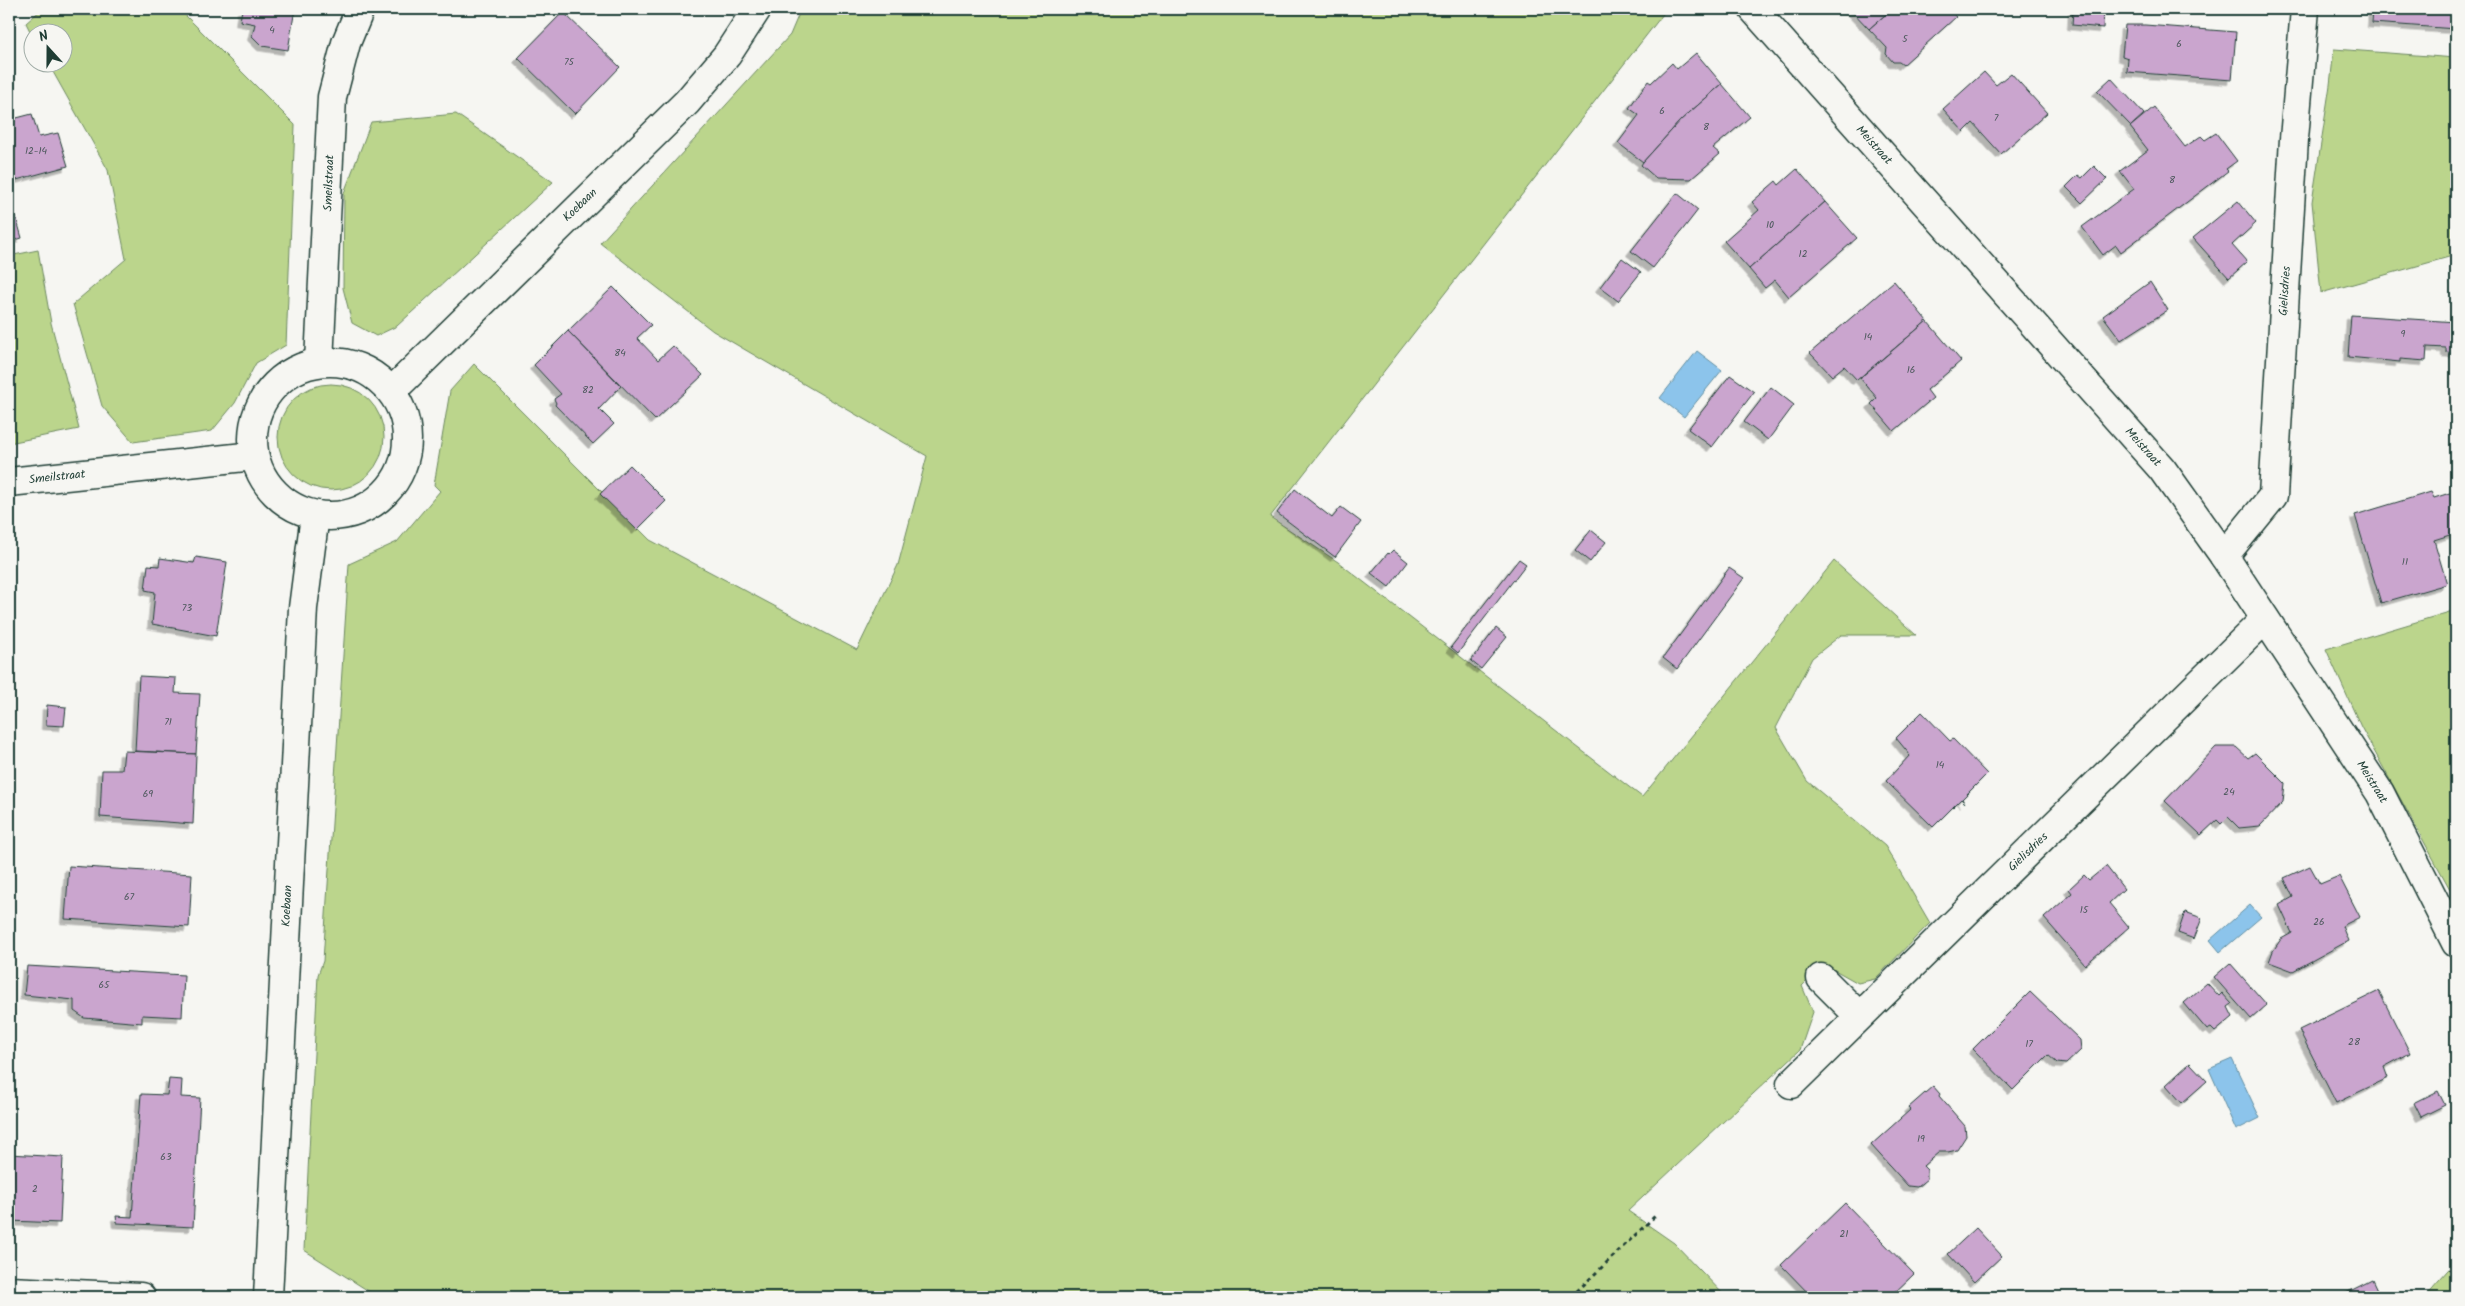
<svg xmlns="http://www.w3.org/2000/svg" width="2465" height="1306" font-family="Kalam,sans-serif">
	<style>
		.green { fill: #bbd58c; stroke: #6d8960 }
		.water { fill: #8cc4eb; stroke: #608ea2 }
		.building { fill: #caa5ce; stroke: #1f3d34; filter: url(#shadow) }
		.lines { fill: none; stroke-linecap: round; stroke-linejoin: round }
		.minor-casing { stroke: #1f3d34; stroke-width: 31 }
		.path { stroke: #1f3d34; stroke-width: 3; stroke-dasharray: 4 4; stroke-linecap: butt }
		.minor { stroke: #f6f6f2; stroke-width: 28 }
		.labels { text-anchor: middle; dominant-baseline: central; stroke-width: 5; stroke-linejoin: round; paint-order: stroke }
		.number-label { font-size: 10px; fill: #4a575a }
		.street-label { font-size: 12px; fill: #1f3d34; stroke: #f6f6f2 }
	</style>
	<defs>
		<filter id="shadow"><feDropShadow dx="-4.5" dy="4.5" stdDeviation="0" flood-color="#0004"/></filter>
	</defs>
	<rect width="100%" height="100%" fill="#f6f6f2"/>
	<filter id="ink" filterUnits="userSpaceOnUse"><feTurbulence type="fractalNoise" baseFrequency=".02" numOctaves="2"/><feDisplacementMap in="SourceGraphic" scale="10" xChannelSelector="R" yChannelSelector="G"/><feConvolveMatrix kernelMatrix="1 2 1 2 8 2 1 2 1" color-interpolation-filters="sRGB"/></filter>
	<g filter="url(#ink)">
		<g class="green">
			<polygon points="42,9 179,9 295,125 286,345 256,363 235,403 212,431 133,442 102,406 73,304 126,259 108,170 48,63 62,62 62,32 32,32 32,35 26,23"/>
			<polygon points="801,9 1667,9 1270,517 1338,562 1642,797 1834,561 1916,635 1841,635 1812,658 1776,728 1807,781 1885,846 1930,923 1875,979 1858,983 1824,964 1802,986 1813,1012 1800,1050 1628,1211 1674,1243 1726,1297 378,1297 304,1250 318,975 323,961 349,564 397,542 440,491 434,485 450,391 474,364 650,540 857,650 898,565 927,456 713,331 600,243 790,35"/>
			<polygon points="2334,49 2456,58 2456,255 2321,293 2312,202 2330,85"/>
			<polygon points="456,114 553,182 397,326 376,336 352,323 343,288 344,193 371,122"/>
			<polygon points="38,250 51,323 79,429 9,443 9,256"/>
			<circle cx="331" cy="437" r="53"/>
			<polygon points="2456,610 2456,900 2361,727 2326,649"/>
			<polygon points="2456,1261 2456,1297 2424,1297"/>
		</g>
		<g class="water">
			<polygon points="1697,351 1722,370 1684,417 1660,398"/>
			<polygon points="2250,905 2261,917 2220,952 2210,940"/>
			<polygon points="2232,1059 2260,1118 2236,1130 2209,1069"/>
		</g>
		<g class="building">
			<polygon points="242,9 295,9 288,50 262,46 252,36 255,24 240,21"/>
			<polygon points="1844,9 1892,9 1869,29 1851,10"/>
			<polygon points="1892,9 1948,9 1956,17 1903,65 1899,62 1893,62 1886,54 1887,48 1869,29"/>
			<polygon points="2073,9 2104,9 2103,28 2072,25"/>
			<polygon points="2373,9 2456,9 2456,29 2372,23"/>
			<polygon points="563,12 620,67 575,114 518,58"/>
			<polygon points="2125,25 2145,25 2236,32 2232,80 2127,72 2128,58 2122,56"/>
			<polygon points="1696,53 1722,84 1681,120 1643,162 1618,143 1639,115 1629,108 1648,81 1651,83 1672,63 1677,69"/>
			<polygon points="1984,72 1996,85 2011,73 2047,113 2001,154 1973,123 1964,132 1943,109"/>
			<polygon points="2111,78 2144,114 2131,126 2097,91"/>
			<polygon points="1722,84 1750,117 1713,148 1720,154 1691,179 1656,178 1641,165 1643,162 1681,120"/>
			<polygon points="2154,107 2185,147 2201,136 2205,140 2216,133 2237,161 2226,169 2228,171 2121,252 2116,245 2103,255 2082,227 2134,189 2120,171 2148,150 2130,127"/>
			<polygon points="32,114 39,137 58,133 68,166 9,182 9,120"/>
			<polygon points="2094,166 2107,179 2082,203 2066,187 2078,175 2082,178"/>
			<polygon points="1797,169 1825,202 1749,269 1724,241 1759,210 1752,202 1776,181 1779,185"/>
			<polygon points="1677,193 1698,210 1653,268 1631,251"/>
			<polygon points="2238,201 2256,223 2232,245 2247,262 2229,278 2193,238"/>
			<polygon points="1825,202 1857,238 1789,297 1775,280 1765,288 1749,269"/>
			<polygon points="16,217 22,238 9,242 9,219"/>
			<polygon points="1622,258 1641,272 1618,301 1600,287"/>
			<polygon points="1894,281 1927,321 1857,380 1844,366 1832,376 1810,353"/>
			<polygon points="2150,282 2168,310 2121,340 2103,316"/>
			<polygon points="613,287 651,325 637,338 658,360 673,346 703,375 655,420 568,331"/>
			<polygon points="2351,315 2456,322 2456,353 2446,352 2446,348 2427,347 2426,361 2400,359 2400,362 2348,357"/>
			<polygon points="1927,321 1961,361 1927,390 1933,398 1894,431 1871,404 1877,398 1860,378"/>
			<polygon points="568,331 621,386 599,409 614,424 593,444 555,405 556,403 554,399 561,394 534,365"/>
			<polygon points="1730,375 1754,392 1712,447 1688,429"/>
			<polygon points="1771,387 1794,405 1768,440 1744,422"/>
			<polygon points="630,465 666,501 637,530 600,494"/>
			<polygon points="1295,489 1332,518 1341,507 1361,522 1335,557 1277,513"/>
			<polygon points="2456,491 2456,533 2434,540 2447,584 2381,603 2355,515 2431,492 2434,498"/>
			<polygon points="1591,530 1606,542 1590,562 1575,550"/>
			<polygon points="1393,550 1408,562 1389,587 1371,573 1388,553 1389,554"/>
			<polygon points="196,557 227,562 216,636 152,624 155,592 145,590 148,565 159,566 160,558 194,563"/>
			<polygon points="1519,559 1526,564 1458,653 1451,647"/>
			<polygon points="1729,568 1744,578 1677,669 1663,658"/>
			<polygon points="1496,628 1507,637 1481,669 1471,661"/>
			<polygon points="139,676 176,678 175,693 200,694 196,754 135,751"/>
			<polygon points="47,705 66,707 64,726 46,725"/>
			<polygon points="1922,712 1950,741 1953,739 1987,774 1962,799 1965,803 1961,799 1933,827 1886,781 1910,755 1896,738"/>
			<polygon points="2216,747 2236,747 2248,758 2255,753 2285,783 2283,802 2260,826 2239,828 2228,817 2221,824 2217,820 2201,835 2165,801"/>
			<polygon points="124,751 196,754 193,824 100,817 102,770 122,770"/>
			<polygon points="69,866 192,874 189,927 65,919"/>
			<polygon points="2106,866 2124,889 2109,903 2129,927 2085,965 2044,918 2072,893 2069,889 2084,875 2089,880"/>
			<polygon points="2310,866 2320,884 2339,876 2360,917 2342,926 2348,941 2293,971 2269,962 2273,951 2281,939 2292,933 2279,905 2293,897 2284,878"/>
			<polygon points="2185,912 2202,918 2194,939 2178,933"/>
			<polygon points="2230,963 2267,1005 2251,1019 2214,977"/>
			<polygon points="27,966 184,975 182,1017 142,1015 142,1023 84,1018 74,1011 74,1000 24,995"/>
			<polygon points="2207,983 2219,996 2222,993 2232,1004 2228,1007 2233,1017 2215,1032 2211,1028 2207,1030 2184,1003"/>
			<polygon points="2379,991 2410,1053 2384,1067 2388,1078 2336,1103 2299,1030"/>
			<polygon points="2030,992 2080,1040 2081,1050 2066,1064 2057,1063 2048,1055 2013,1090 1973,1049"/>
			<polygon points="2190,1063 2207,1081 2182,1103 2166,1085"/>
			<polygon points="169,1079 182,1080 181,1097 200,1098 193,1227 117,1223 116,1216 132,1217 141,1094 167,1095"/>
			<polygon points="1933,1086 1940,1094 1939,1096 1965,1126 1966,1136 1957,1150 1948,1152 1939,1152 1923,1166 1927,1170 1927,1179 1917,1187 1908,1186 1871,1145 1910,1110 1908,1108"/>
			<polygon points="2438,1091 2445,1105 2421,1117 2414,1103"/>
			<polygon points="9,1154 63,1157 60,1223 9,1221"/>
			<polygon points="1845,1203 1914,1274 1890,1297 1812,1297 1781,1265"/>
			<polygon points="1976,1228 2002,1256 1974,1282 1948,1254"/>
			<polygon points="2372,1280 2380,1297 2346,1297 2344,1294"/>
		</g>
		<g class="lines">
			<g class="minor-casing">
				<g id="minor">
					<polyline points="1753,9 2162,469 2224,556 2380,793 2456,943"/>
					<circle cx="330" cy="439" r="77"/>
					<polyline points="319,362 332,97 346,43 360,9"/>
					<polyline points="392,391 687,102 727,55 757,9"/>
					<polyline points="9,482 254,456"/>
					<polyline points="2224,556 2273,496 2294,139 2305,9"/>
					<polyline points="1821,978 1859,1016"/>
					<polyline points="1791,1084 2265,619"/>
					<polyline points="9,1291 141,1297"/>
					<polyline points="268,1297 303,608 315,515"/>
				</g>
			</g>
			<polyline class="path" points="1571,1297 1655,1216"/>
			<use href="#minor" class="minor"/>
		</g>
	</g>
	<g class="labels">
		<g class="number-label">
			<text x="272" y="30">4</text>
			<text x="1905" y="39">5</text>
			<text x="2179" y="44">6</text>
			<text x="569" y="62">75</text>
			<text x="1662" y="111">6</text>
			<text x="1996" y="118">7</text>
			<text x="1706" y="127">8</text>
			<text x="36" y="151">12-14</text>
			<text x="2172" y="180">8</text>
			<text x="1770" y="225">10</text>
			<text x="1803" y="254">12</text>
			<text x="2403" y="334">9</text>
			<text x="1868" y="337">14</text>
			<text x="620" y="353">84</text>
			<text x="1911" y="370">16</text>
			<text x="588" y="390">82</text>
			<text x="2405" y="562">11</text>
			<text x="187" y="608">73</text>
			<text x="168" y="722">71</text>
			<text x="1940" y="765">14</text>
			<text x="2229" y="792">24</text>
			<text x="148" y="794">69</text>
			<text x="129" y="897">67</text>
			<text x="2084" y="910">15</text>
			<text x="2319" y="922">26</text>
			<text x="104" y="985">65</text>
			<text x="2354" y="1042">28</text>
			<text x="2029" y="1044">17</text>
			<text x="1921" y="1139">19</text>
			<text x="166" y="1157">63</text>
			<text x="35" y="1189">2</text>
			<text x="1844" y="1234">21</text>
		</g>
		<g class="street-label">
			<text transform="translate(1874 145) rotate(48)">Meistraat</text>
			<text transform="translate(329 183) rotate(-88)">Smeilstraat</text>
			<text transform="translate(580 205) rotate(-44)">Koebaan</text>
			<text transform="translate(2285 291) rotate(-86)">Gielisdries</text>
			<text transform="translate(2143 447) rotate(48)">Meistraat</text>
			<text transform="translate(57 477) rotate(-6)">Smeilstraat</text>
			<text transform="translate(2372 782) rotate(58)">Meistraat</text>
			<text transform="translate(2028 852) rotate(-44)">Gielisdries</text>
			<text transform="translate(287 906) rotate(-87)">Koebaan</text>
		</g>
	</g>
	<rect width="2465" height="1306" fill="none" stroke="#f6f6f2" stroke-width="30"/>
	<rect x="15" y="15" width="2435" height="1276" fill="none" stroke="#1f3d34" stroke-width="2" filter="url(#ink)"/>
	<g transform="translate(48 48) rotate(339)"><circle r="24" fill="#f6f6f2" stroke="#a0aca6"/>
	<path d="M0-4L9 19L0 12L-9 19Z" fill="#1f3d34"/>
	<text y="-8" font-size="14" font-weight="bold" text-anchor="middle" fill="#1f3d34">N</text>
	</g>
</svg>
